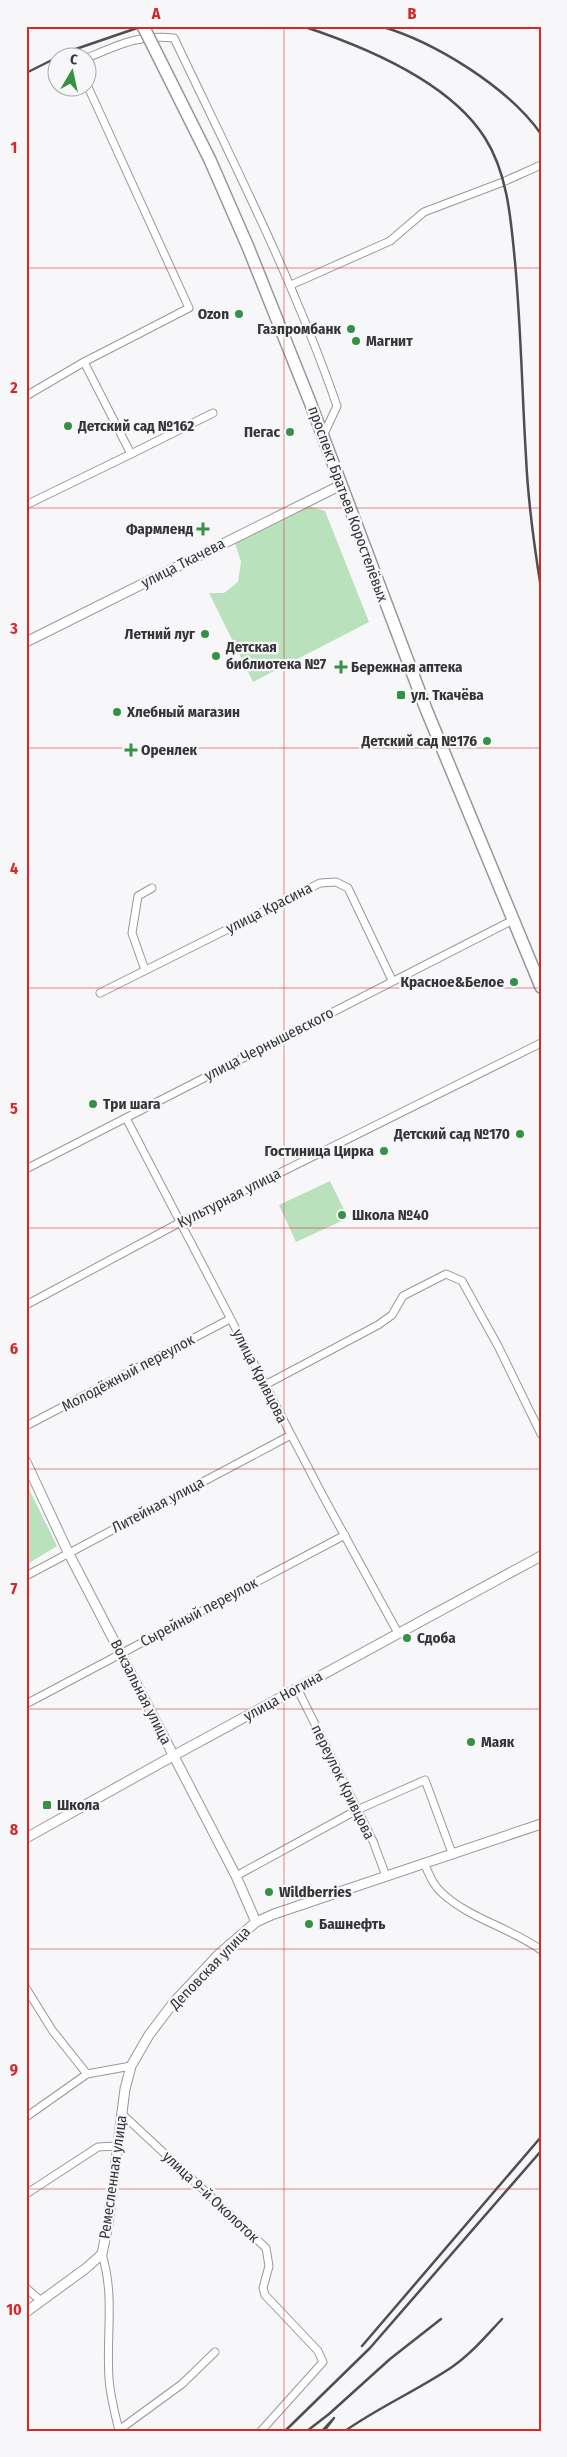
<svg xmlns="http://www.w3.org/2000/svg" width="567" height="2457" font-family="'Fira Sans Condensed',sans-serif">
	<style>
		.green { fill: #b9e1bb }
		.lines { fill: none; stroke-linecap: round; stroke-linejoin: round }
		.minor-casing { stroke: #98979a; stroke-width: 9 }
		.tertiary-casing { stroke: #98979a; stroke-width: 11 }
		.primary-casing { stroke: #98979a; stroke-width: 14 }
		.minor { stroke: #fff; stroke-width: 7 }
		.tertiary { stroke: #fff; stroke-width: 9 }
		.primary { stroke: #fff; stroke-width: 11 }
		.rail { stroke: #4f4e50; stroke-width: 2.5 }
		.primary-bridge-casing { stroke: #98979a; stroke-width: 14; stroke-linecap: butt }
		.primary-bridge { stroke: #fff; stroke-width: 11 }
		.grid { fill: none; stroke: #d62828; stroke-width: 1; stroke-opacity: 0.55 }
		.poi-dot { fill: #349245; stroke: #f7f6f9; stroke-width: 2 }
		.labels { text-anchor: middle; dominant-baseline: central; stroke-width: 4.5; stroke-linejoin: round; paint-order: stroke }
		.poi-label { font-size: 15px; font-weight: bold; fill: #353436; stroke: #f7f6f9; text-anchor: start }
		.street-label { font-size: 15px; fill: #353436; stroke: #f7f6f9 }
		.neatline { fill: none; stroke: #d62828; stroke-width: 2 }
		.grid-label { font-size: 16px; text-anchor: middle; font-weight: bold; fill: #d62828 }
	</style>
	<rect width="100%" height="100%" fill="#f7f6f9"/>
	<g class="green">
		<polygon points="309,506 325,511 369,622 253,682 209,593 224,593 238,582 241,562 235,543"/>
		<polygon points="330,1181 348,1218 296,1242 279,1205"/>
		<polygon points="26,1483 57,1546 26,1565"/>
	</g>
	<g class="lines">
		<g class="minor-casing">
			<g id="minor">
				<path d="M87 58C118 45 139 34 174 38 232 160 293 279 337 406L323 436"/>
				<polyline points="291,285 390,241 424,212 503,182 541,165"/>
				<polyline points="26,396 84,362 189,308 88,87"/>
				<polyline points="131,454 213,413"/>
				<polyline points="26,505 131,454 84,362"/>
				<polyline points="145,970 132,933 138,896 152,888"/>
				<polyline points="100,993 320,883 336,882 348,888 392,980"/>
				<polyline points="126,1118 323,1496 398,1633"/>
				<polyline points="26,1169 511,921"/>
				<polyline points="26,1305 179,1223 541,1043"/>
				<polyline points="265,1385 378,1325 392,1315 403,1296 446,1274 462,1281 498,1346 541,1434"/>
				<polyline points="26,1426 230,1319"/>
				<polyline points="26,1576 291,1435"/>
				<polyline points="297,1688 373,1841 386,1876"/>
				<polyline points="26,1704 345,1535"/>
				<path d="M424 1863C429 1874 433 1885 442 1893 470 1919 511 1928 541 1950"/>
				<polyline points="236,1876 357,1810 425,1780 452,1853"/>
				<polyline points="26,1988 52,2030 87,2074"/>
				<polyline points="121,2113 266,2248 269,2266 263,2288 265,2295 318,2351 323,2362 261,2431"/>
				<polyline points="26,2117 87,2074 131,2066"/>
				<polyline points="26,2194 98,2147 117,2146"/>
				<path d="M102 2254C115 2297 106 2334 109 2378 110 2396 115 2413 119 2431"/>
				<polyline points="26,2288 41,2301"/>
				<polyline points="119,2430 182,2384 215,2352"/>
			</g>
		</g>
		<g class="tertiary-casing">
			<g id="tertiary">
				<polyline points="26,642 341,485"/>
				<polyline points="26,1462 68,1552 236,1876 256,1922"/>
				<polyline points="26,1838 173,1756 541,1556"/>
				<polyline points="26,2312 85,2269 102,2254 108,2224 125,2089 131,2066 149,2035 174,2002 218,1955 256,1922 274,1914 541,1824"/>
			</g>
		</g>
		<g class="primary-casing">
			<polyline id="primary" points="248,247 310,402 426,709 541,987"/>
		</g>
		<use href="#minor" class="minor"/>
		<use href="#tertiary" class="tertiary"/>
		<use href="#primary" class="primary"/>
		<g class="rail">
			<path d="M302 26C363 46 449 81 485 138 508 174 511 221 515 262 521 327 522 392 526 457 528 501 534 545 541 588"/>
			<path d="M380 26C435 42 508 87 541 134"/>
			<polyline points="26,73 70,51 143,26"/>
			<polyline points="362,2346 541,2137"/>
			<polyline points="285,2431 370,2348 541,2151"/>
			<polyline points="307,2431 329,2414 390,2359 441,2319"/>
			<polyline points="322,2431 334,2418 324,2431"/>
			<path d="M345 2431C379 2407 418 2390 452 2367 471 2354 486 2336 502 2319"/>
		</g>
		<g class="primary-bridge-casing">
			<polyline id="primary-bridge" points="143,26 210,160 248,247"/>
		</g>
		<use href="#primary-bridge" class="primary-bridge"/>
	</g>
	<path class="grid" d="M284 26V2431M26 268H541M26 508H541M26 748H541M26 988H541M26 1228H541M26 1469H541M26 1709H541M26 1949H541M26 2189H541"/>
	<g class="poi-dot">
		<circle cx="239" cy="314" r="5"/>
		<circle cx="351" cy="329" r="5"/>
		<circle cx="356" cy="341" r="5"/>
		<circle cx="68" cy="426" r="5"/>
		<circle cx="290" cy="432" r="5"/>
		<path d="M200.5 521.5h5v5h5v5h-5v5h-5v-5h-5v-5h5z"/>
		<circle cx="205" cy="634" r="5"/>
		<circle cx="216" cy="656" r="5"/>
		<path d="M338.5 659.5h5v5h5v5h-5v5h-5v-5h-5v-5h5z"/>
		<rect x="396" y="690" width="10" height="10" rx="2.5"/>
		<circle cx="117" cy="712" r="5"/>
		<circle cx="487" cy="741" r="5"/>
		<path d="M128.5 742.5h5v5h5v5h-5v5h-5v-5h-5v-5h5z"/>
		<circle cx="514" cy="982" r="5"/>
		<circle cx="93" cy="1104" r="5"/>
		<circle cx="520" cy="1134" r="5"/>
		<circle cx="384" cy="1151" r="5"/>
		<circle cx="342" cy="1215" r="5"/>
		<circle cx="407" cy="1638" r="5"/>
		<circle cx="471" cy="1742" r="5"/>
		<rect x="42" y="1800" width="10" height="10" rx="2.5"/>
		<circle cx="269" cy="1892" r="5"/>
		<circle cx="309" cy="1924" r="5"/>
	</g>
	<g class="labels">
		<g class="poi-label">
			<text x="229" y="314" text-anchor="end">Ozon</text>
			<text x="341" y="329" text-anchor="end">Газпромбанк</text>
			<text x="366" y="341">Магнит</text>
			<text x="78" y="426">Детский сад №162</text>
			<text x="280" y="432" text-anchor="end">Пегас</text>
			<text x="193" y="529" text-anchor="end">Фармленд</text>
			<text x="195" y="634" text-anchor="end">Летний луг</text>
			<text x="226" y="647">Детская<tspan x="226" dy="17">библиотека №7</tspan></text>
			<text x="351" y="667">Бережная аптека</text>
			<text x="411" y="695">ул. Ткачёва</text>
			<text x="127" y="712">Хлебный магазин</text>
			<text x="477" y="741" text-anchor="end">Детский сад №176</text>
			<text x="141" y="750">Оренлек</text>
			<text x="504" y="982" text-anchor="end">Красное&amp;Белое</text>
			<text x="103" y="1104">Три шага</text>
			<text x="510" y="1134" text-anchor="end">Детский сад №170</text>
			<text x="374" y="1151" text-anchor="end">Гостиница Цирка</text>
			<text x="352" y="1215">Школа №40</text>
			<text x="417" y="1638">Сдоба</text>
			<text x="481" y="1742">Маяк</text>
			<text x="57" y="1805">Школа</text>
			<text x="279" y="1892">Wildberries</text>
			<text x="319" y="1924">Башнефть</text>
		</g>
		<g class="street-label">
			<text transform="translate(348 504) rotate(70)">проспект Братьев Коростелёвых</text>
			<text transform="translate(183 563) rotate(-27)">улица Ткачева</text>
			<text transform="translate(269 908) rotate(-27)">улица Красина</text>
			<text transform="translate(269 1044) rotate(-27)">улица Чернышевского</text>
			<text transform="translate(229 1198) rotate(-27)">Культурная улица</text>
			<text transform="translate(128 1373) rotate(-28)">Молодёжный переулок</text>
			<text transform="translate(260 1376) rotate(63)">улица Кривцова</text>
			<text transform="translate(158 1505) rotate(-28)">Литейная улица</text>
			<text transform="translate(199 1612) rotate(-28)">Сырейный переулок</text>
			<text transform="translate(141 1692) rotate(63)">Вокзальная улица</text>
			<text transform="translate(283 1696) rotate(-29)">улица Ногина</text>
			<text transform="translate(343 1782) rotate(64)">переулок Кривцова</text>
			<text transform="translate(210 1968) rotate(-46)">Деповская улица</text>
			<text transform="translate(113 2177) rotate(-82)">Ремесленная улица</text>
			<text transform="translate(211 2197) rotate(43)">улица 9-й Околоток</text>
		</g>
	</g>
	<rect width="567" height="2457" fill="none" stroke="#f7f6f9" stroke-width="55"/>
	<g transform="translate(72 72) rotate(9)"><circle r="24" fill="#f7f6f9" stroke="#a9a8ab"/>
	<path d="M0-4L9 19L0 12L-9 19Z" fill="#349245"/>
	<text y="-8" font-size="14" font-weight="bold" text-anchor="middle" fill="#353436">С</text>
	</g>
	<rect x="28" y="28" width="512" height="2402" class="neatline"/>
	<g class="grid-label">
		<text x="156" y="19">A</text>
		<text x="412" y="19">B</text>
		<text x="14" y="153">1</text>
		<text x="14" y="393">2</text>
		<text x="14" y="634">3</text>
		<text x="14" y="874">4</text>
		<text x="14" y="1114">5</text>
		<text x="14" y="1354">6</text>
		<text x="14" y="1594">7</text>
		<text x="14" y="1835">8</text>
		<text x="14" y="2075">9</text>
		<text x="14" y="2315">10</text>
	</g>
</svg>
